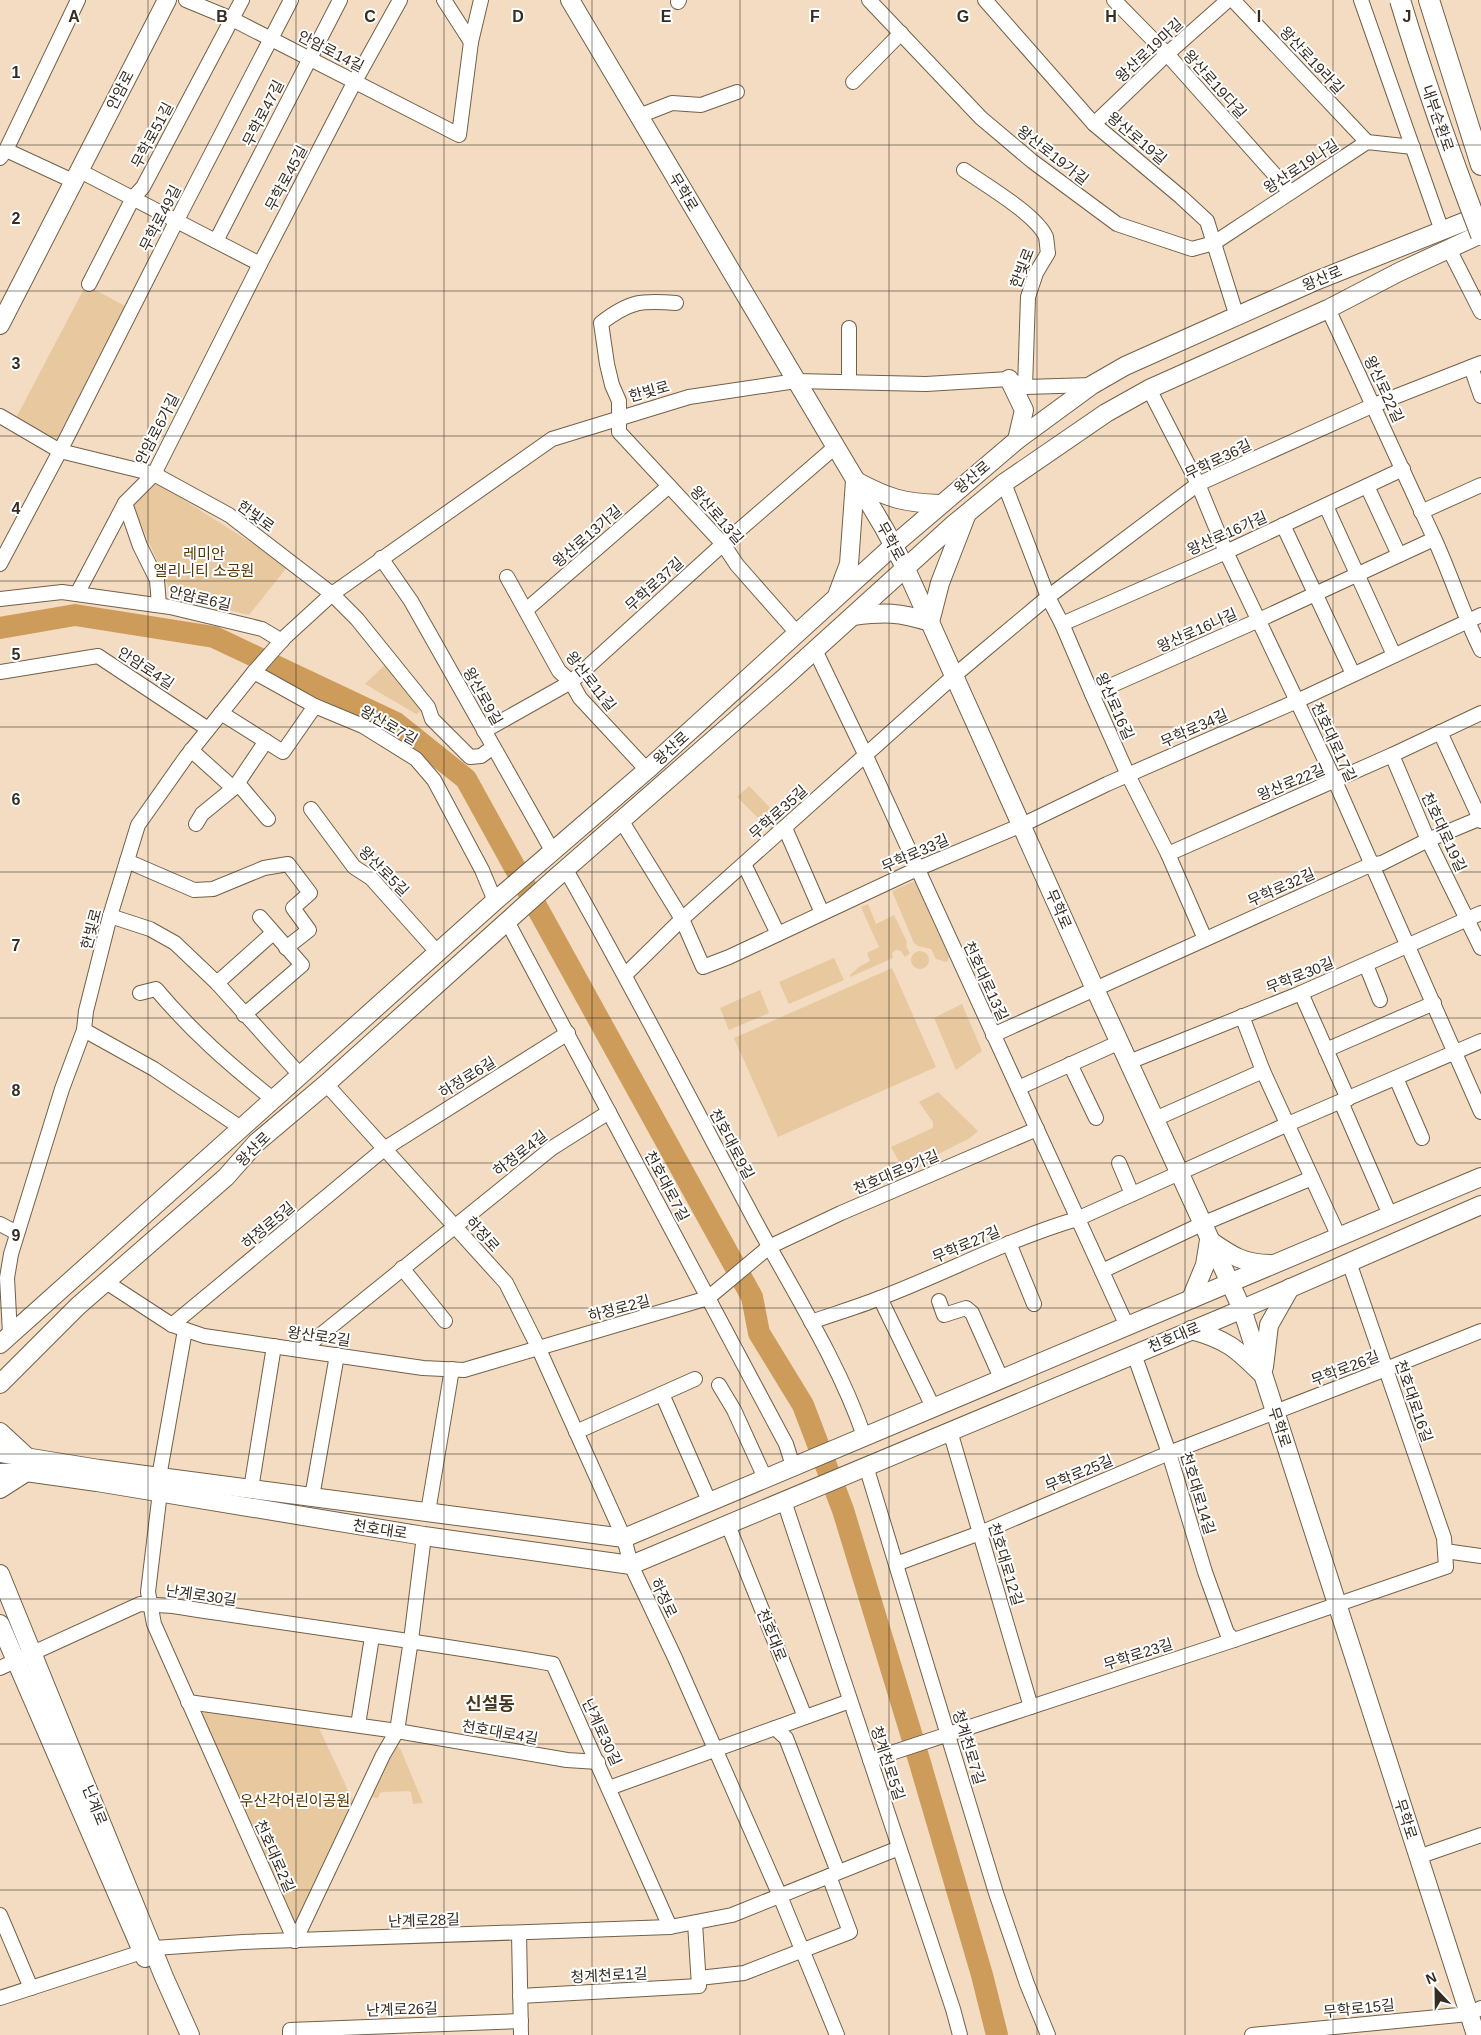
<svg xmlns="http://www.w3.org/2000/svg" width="1481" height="2035" font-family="Helvetica,'Noto Sans KR',sans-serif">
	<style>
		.green { fill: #e8c89f }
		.pier { fill: #f3dcc1 }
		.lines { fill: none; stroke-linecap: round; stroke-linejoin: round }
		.river { stroke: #cd9c5b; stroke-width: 22 }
		.minor-casing { stroke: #736048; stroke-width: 16 }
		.major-casing { stroke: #736048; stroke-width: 20 }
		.highway-casing { stroke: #736048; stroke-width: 22 }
		.minor { stroke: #fff; stroke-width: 14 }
		.major { stroke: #fff; stroke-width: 18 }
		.highway { stroke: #fff; stroke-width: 20 }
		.highway-bridge-casing { stroke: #736048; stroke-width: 22; stroke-linecap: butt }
		.highway-bridge { stroke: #fff; stroke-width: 20 }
		.grid { fill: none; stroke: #352c22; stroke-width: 1; stroke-opacity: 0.55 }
		.labels { text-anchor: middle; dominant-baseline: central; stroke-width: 4; stroke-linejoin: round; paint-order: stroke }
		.street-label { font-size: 15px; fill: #352c22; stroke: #fff }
		.park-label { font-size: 15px; fill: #553500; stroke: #fff }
		.quarter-label { font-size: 18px; font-weight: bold; fill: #493820; stroke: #fff }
		.grid-label { font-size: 16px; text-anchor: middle; font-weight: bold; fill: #352c22; stroke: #fff; stroke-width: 4; stroke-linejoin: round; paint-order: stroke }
	</style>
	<rect width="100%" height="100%" fill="#f3dcc1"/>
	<g class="green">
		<polygon points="86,285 127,307 57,439 16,418"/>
		<polygon points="157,483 288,566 249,615 173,597 133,506"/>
		<polygon points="390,660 428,707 416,714 365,684"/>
		<polygon points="749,786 778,816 780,822 775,829 770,829 765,825 737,797"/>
		<polygon points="915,881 949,957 947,962 936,959 931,949 918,946 914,943 892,891"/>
		<polygon points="868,904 876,924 894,915 907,942 906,946 910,953 905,957 901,951 896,950 892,953 893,958 850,977 850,975 859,967 870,961 867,953 879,947 861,907"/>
		<circle cx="920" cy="960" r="9"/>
		<polygon points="834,958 844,980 789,1004 779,982"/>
		<polygon points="892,968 936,1067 778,1137 734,1038"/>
		<polygon points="760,990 769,1013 729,1030 720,1008"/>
		<polygon points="962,1004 982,1051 956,1070 934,1018"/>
		<polygon points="938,1092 978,1131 970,1138 928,1159 924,1165 906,1174 891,1147 933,1128 933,1122 919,1102"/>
		<polygon points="198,1712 318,1726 353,1801 294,1928"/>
		<polygon points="393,1745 400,1748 423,1803 413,1804 411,1792 408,1791 383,1792 380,1793 378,1798 372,1797"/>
	</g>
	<polygon class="pier" points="1395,0 1446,0 1481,118 1481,248 1479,247 1455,185"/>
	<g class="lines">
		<polyline class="river" points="0,628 75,615 214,637 396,723 466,779 752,1297 759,1333 803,1405 843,1510 920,1763 982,1975 997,2035"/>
		<g class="minor-casing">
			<g id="minor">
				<polyline points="186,0 232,19 459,135 471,42 481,0"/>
				<polyline points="444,0 471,42"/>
				<polyline points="869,0 981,118 1032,161 1117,224 1192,249 1214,243 1367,142 1413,147"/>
				<polyline points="985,0 1094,124 1181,197 1207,221 1237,317"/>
				<polyline points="1114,0 1167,54 1290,192"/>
				<polyline points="1233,0 1367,142"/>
				<polyline points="1361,0 1442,231"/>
				<polyline points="678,2 679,0"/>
				<polyline points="853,82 901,33"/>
				<polyline points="639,116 672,103 701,105 737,92"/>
				<polyline points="1094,124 1167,54 1228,0"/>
				<polyline points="6,150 73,181"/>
				<polyline points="0,158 6,150 78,0"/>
				<polyline points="78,170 260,264"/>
				<path d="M964 170C984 184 1037 215 1046 237 1047 242 1047 248 1048 253L1036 273 1028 297 1025 387"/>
				<polyline points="216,241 340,0"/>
				<polyline points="1449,249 1481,312"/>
				<polyline points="89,284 133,198 143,187 242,0"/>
				<path d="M676 303C641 300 630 301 601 323L607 364 612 385 619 401V432L723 544 737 565 797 633"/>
				<path d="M1328 309C1364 385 1398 461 1434 538 1451 575 1463 614 1481 650"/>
				<polyline points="849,328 849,382"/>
				<polyline points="1471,367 1481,396"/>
				<polyline points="1149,389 1198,484 1226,552 1335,781 1481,1112"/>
				<polyline points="0,416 60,451 154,474 229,515 332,594 357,619 428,707 432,719 470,757 481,756 493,747"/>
				<polyline points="1004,483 1048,597 1062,624 1092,694 1128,775 1168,854 1205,939"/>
				<polyline points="1367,486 1399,555"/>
				<polyline points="125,503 140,546 157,580 159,605"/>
				<polyline points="1326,506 1394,655"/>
				<polyline points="1421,512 1481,485"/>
				<polyline points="1283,525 1353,674"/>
				<polyline points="381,558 411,601 553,852"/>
				<polyline points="0,564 60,451 177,220 291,0"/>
				<polyline points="507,577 559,671 571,682 580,698 647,770"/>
				<polyline points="77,594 125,503 154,474 260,264 355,81 400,0"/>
				<polyline points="0,599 62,592 170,607 262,629 282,641"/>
				<polyline points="526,610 669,486"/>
				<polyline points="1062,624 1226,552 1403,469"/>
				<polyline points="815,650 866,756 1127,1326"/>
				<polyline points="0,672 98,656 208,729"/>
				<polyline points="254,672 315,706 363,726 416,759 434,780 482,870 495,901"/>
				<polyline points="1092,694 1259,620 1434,539"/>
				<polyline points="221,713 283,752 315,706"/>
				<polyline points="484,731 571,682 723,544 835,447"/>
				<polyline points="1440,732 1481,821"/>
				<polyline points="191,750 231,786 241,787 268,819"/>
				<polyline points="1392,755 1428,840 1481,948"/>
				<polyline points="311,809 354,867 371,878 438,953"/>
				<polyline points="621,820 682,919 703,967 729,957 917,869 1022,825 1107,784 1297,701 1481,615"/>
				<polyline points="196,824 202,814 235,787 266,741"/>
				<polyline points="785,828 822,913"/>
				<polyline points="1168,854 1392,755 1481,713"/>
				<polyline points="127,861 194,890 213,889 264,868 288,864 310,893 293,908 309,930 286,948"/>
				<polyline points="744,864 778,934"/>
				<path d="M566 870C631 984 691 1101 753 1217 791 1288 838 1360 864 1436"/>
				<polyline points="110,916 150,929 175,943 217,983 301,1076"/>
				<polyline points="508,923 786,1444 793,1466"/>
				<polyline points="1366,965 1380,1000"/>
				<polyline points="625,975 682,919 955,675 1048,597 1198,484 1374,405 1481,363"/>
				<polyline points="217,983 273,933"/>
				<path d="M140 993 156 989C193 1033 230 1065 274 1100"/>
				<polyline points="1301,993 1348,1099"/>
				<polyline points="244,1015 302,965 260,917"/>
				<polyline points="1242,1016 1263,1071 1339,1237"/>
				<polyline points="84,1030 154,1069 241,1128"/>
				<polyline points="993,1035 1370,865 1382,863 1428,840 1481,818"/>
				<polyline points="1326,1050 1434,1003"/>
				<polyline points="1129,1062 1301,993 1481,913"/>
				<polyline points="1070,1064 1096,1118"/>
				<polyline points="1396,1078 1422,1138"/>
				<polyline points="326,1084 506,1283 538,1347 624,1538 631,1565 675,1658 780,1896 837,2035"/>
				<polyline points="1018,1088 1120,1042"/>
				<polyline points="1341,1102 1390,1215"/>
				<polyline points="1155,1119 1263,1071"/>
				<polyline points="1119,1163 1132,1194"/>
				<polyline points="0,1224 17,1233"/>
				<polyline points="1009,1243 1034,1304"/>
				<polyline points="402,1268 445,1321"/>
				<polyline points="1102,1271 1202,1224 1312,1178"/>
				<polyline points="106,1282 172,1325 204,1336 423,1368 464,1370 708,1298 769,1247 841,1213 1037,1129"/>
				<polyline points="880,1298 933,1407"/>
				<polyline points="939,1301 944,1315 966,1308 972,1313 1001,1378"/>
				<path d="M811 1322C834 1314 857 1307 880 1298 946 1273 1009 1239 1077 1219L1288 1124 1481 1041"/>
				<polyline points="172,1325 384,1149 568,1033"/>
				<polyline points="10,1334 7,1278 11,1254 62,1089 84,1030 86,1011 110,916 138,825 186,757 254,672 285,637 332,594 552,439 689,397 796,381 926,384 1009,379 1025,387 1092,385"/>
				<polyline points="302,1350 552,1148 609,1112"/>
				<polyline points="1134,1354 1169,1453 1205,1572 1227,1633 1234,1640"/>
				<polyline points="719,1385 734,1410 765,1478"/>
				<polyline points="662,1394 709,1501"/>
				<polyline points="950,1431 1031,1707"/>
				<polyline points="576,1432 695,1379"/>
				<polyline points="866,1466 996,1893 1027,1984 1048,2035"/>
				<polyline points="159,1477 185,1330"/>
				<polyline points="251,1489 274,1346"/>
				<polyline points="160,1492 148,1592 154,1624 295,1941"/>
				<polyline points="312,1497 337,1355"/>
				<polyline points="784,1501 953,2009 960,2035"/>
				<polyline points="428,1512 452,1369"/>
				<polyline points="728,1525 805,1717"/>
				<polyline points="1445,1551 1481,1556"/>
				<polyline points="896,1564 980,1533 1169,1453 1386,1369 1481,1331"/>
				<path d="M0 1668 140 1604 173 1606C300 1626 427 1642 553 1664L670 1927"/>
				<polyline points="188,1702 397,1731 567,1760 598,1762"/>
				<polyline points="358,1725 372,1637"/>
				<polyline points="775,1728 786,1738 838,1872"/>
				<polyline points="870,1760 1234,1640 1446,1567 1444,1538 1349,1262"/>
				<polyline points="609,1788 850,1701"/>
				<polyline points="1418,1857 1481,1835"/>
				<polyline points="0,1915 31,1988"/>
				<polyline points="519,1933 521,2035"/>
				<polyline points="295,1941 383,1755 397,1731 411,1640 424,1536"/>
				<polyline points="699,1978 744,1973 850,1932 829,1876"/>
				<polyline points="520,1996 699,1986 695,1923"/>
				<polyline points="0,1998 154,1948 243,1942 670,1927 732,1915 899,1848"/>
				<polyline points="290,2035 290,2030 521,2021"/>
				<polyline points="1252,2035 1469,2014 1481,2008"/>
			</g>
		</g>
		<g class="major-casing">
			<g id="major">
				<polyline points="570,0 884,528 906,569 1095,989 1242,1309 1476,2035"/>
				<polyline points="0,325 167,0"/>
				<polyline points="1009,379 1024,410 1017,440"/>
				<path d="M856 481C888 498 903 503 940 504"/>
				<polyline points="838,593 849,564 855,481"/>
				<path d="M853 616C885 612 899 612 930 622"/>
				<polyline points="930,622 940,583 966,516"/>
				<path d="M1191 1299 1205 1265 1209 1240C1231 1255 1243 1264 1270 1264"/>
				<path d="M1191 1330C1226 1339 1237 1349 1261 1373"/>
				<polyline points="0,1344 495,901 647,770 894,545 1017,440 1092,385 1125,366 1313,282 1481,215"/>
				<polyline points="1264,1367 1269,1325 1290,1288"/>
				<polyline points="0,1384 78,1306 226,1177 256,1143 326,1084 552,881 784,678 954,524 1004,483 1106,413 1149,389 1328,309 1399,272 1481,234"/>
				<polyline points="0,1432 27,1457"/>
				<polyline points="0,1453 99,1469 624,1538 1481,1177"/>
				<polyline points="0,1473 26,1472 97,1482 424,1536 631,1565 1224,1317 1481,1205"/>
				<polyline points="0,1489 25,1473"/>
				<polyline points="0,1574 164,1977 190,2035"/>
				<polyline points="0,1624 145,1958"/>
			</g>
		</g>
		<g class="highway-casing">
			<polyline id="highway" points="1429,0 1481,165"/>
		</g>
		<use href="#minor" class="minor"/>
		<use href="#major" class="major"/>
		<use href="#highway" class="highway"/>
		<g class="highway-bridge-casing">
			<path id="highway-bridge" d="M1400 0C1424 80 1451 157 1481 235"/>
		</g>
		<use href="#highway-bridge" class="highway-bridge"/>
	</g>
	<path class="grid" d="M148 0V2035M296 0V2035M444 0V2035M592 0V2035M740 0V2035M889 0V2035M1037 0V2035M1185 0V2035M1333 0V2035M0 145H1481M0 291H1481M0 436H1481M0 581H1481M0 727H1481M0 872H1481M0 1018H1481M0 1163H1481M0 1308H1481M0 1454H1481M0 1599H1481M0 1744H1481M0 1890H1481"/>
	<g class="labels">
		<g class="street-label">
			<text transform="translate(1149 50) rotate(-43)">왕산로19마길</text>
			<text transform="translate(331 51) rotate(27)">안암로14길</text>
			<text transform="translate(1312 60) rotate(47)">왕산로19라길</text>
			<text transform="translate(1215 84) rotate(48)">왕산로19다길</text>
			<text transform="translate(120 90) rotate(-63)">안암로</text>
			<text transform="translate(263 113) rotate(-63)">무학로47길</text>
			<text transform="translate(1438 118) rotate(71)">내부순환로</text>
			<text transform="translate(152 135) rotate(-62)">무학로51길</text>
			<text transform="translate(1137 138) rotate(40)">왕산로19길</text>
			<text transform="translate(1053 155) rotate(38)">왕산로19가길</text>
			<text transform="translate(1301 166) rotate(-33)">왕산로19나길</text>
			<text transform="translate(286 178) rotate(-62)">무학로45길</text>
			<text transform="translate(684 192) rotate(59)">무학로</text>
			<text transform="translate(160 218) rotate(-63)">무학로49길</text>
			<text transform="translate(1022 268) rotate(-69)">한빛로</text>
			<text transform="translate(1322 278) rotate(-23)">왕산로</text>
			<text transform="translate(1384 389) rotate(65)">왕산로22길</text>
			<text transform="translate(649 391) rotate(-16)">한빛로</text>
			<text transform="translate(157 429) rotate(-63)">안암로6가길</text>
			<text transform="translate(1218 459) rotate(-26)">무학로36길</text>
			<text transform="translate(972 477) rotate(-40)">왕산로</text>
			<text transform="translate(717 515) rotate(49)">왕산로13길</text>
			<text transform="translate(256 516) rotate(36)">한빛로</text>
			<text transform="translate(1227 533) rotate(-24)">왕산로16가길</text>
			<text transform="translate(587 536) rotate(-41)">왕산로13가길</text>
			<text transform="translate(891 541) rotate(61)">무학로</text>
			<text transform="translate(654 584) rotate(-42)">무학로37길</text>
			<text transform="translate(200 598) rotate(13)">안암로6길</text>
			<text transform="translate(1197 630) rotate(-24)">왕산로16나길</text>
			<text transform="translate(146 668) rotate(33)">안암로4길</text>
			<text transform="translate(591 681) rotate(52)">왕산로11길</text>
			<text transform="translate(483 696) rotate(61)">왕산로9길</text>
			<text transform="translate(1115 706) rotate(66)">왕산로16길</text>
			<text transform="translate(389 725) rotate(30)">왕산로7길</text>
			<text transform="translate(1194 728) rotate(-24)">무학로34길</text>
			<text transform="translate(1334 742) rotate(65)">천호대로17길</text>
			<text transform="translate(671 748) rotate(-42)">왕산로</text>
			<text transform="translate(1291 782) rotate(-23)">왕산로22길</text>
			<text transform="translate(778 812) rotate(-42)">무학로35길</text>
			<text transform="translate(1444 832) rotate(65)">천호대로19길</text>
			<text transform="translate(915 853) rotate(-24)">무학로33길</text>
			<text transform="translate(384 871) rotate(45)">왕산로5길</text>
			<text transform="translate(1281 887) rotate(-24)">무학로32길</text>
			<text transform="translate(1059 909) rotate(66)">무학로</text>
			<text transform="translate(91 929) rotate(-75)">한빛로</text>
			<text transform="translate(1300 975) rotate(-22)">무학로30길</text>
			<text transform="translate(986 981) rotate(65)">천호대로13길</text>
			<text transform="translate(467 1077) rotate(-32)">하정로6길</text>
			<text transform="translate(732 1144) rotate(62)">천호대로9길</text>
			<text transform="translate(253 1149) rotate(-45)">왕산로</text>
			<text transform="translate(520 1153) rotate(-38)">하정로4길</text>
			<text transform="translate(896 1172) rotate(-23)">천호대로9가길</text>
			<text transform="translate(667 1186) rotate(62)">천호대로7길</text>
			<text transform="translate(268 1225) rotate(-40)">하정로5길</text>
			<text transform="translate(483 1234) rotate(48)">하정로</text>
			<text transform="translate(966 1244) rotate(-23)">무학로27길</text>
			<text transform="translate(619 1308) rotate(-15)">하정로2길</text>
			<text transform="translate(319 1336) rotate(8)">왕산로2길</text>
			<text transform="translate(1174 1337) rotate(-23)">천호대로</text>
			<text transform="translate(1345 1368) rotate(-21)">무학로26길</text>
			<text transform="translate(1414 1401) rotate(71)">천호대로16길</text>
			<text transform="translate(1280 1427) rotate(72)">무학로</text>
			<text transform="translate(1079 1473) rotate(-23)">무학로25길</text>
			<text transform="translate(1198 1493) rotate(73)">천호대로14길</text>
			<text transform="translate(380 1529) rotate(9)">천호대로</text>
			<text transform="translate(1006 1564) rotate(73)">천호대로12길</text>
			<text transform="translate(201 1595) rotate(8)">난계로30길</text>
			<text transform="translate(664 1598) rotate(64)">하정로</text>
			<text transform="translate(772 1635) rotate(68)">천호대로</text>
			<text transform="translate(1138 1654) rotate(-18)">무학로23길</text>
			<text transform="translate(500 1732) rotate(10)">천호대로4길</text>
			<text transform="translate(602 1732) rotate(65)">난계로30길</text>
			<text transform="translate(969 1747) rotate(73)">청계천로7길</text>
			<text transform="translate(888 1763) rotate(72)">청계천로5길</text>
			<text transform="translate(95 1805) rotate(68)">난계로</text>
			<text transform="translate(1406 1819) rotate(72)">무학로</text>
			<text transform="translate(275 1856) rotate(66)">천호대로2길</text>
			<text transform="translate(424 1920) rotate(-2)">난계로28길</text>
			<text transform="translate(609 1975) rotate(-3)">청계천로1길</text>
			<text transform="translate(1359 2008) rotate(-6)">무학로15길</text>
			<text transform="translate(402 2009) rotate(-2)">난계로26길</text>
		</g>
		<g class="park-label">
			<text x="204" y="553">레미안<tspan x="204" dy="17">엘리니티 소공원</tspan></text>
			<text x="295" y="1800">우산각어린이공원</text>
		</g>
		<g class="quarter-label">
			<text x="490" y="1704">신설동</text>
		</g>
	</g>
	<g class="grid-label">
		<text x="74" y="22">A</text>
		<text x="222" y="22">B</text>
		<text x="370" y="22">C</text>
		<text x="518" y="22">D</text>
		<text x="666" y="22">E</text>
		<text x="815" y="22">F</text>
		<text x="963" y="22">G</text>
		<text x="1111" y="22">H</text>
		<text x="1259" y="22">I</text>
		<text x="1407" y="22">J</text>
		<text x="16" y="78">1</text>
		<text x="16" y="224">2</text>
		<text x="16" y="369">3</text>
		<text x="16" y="514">4</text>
		<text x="16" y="660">5</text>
		<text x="16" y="805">6</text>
		<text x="16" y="951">7</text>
		<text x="16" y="1096">8</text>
		<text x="16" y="1241">9</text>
	</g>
	<g transform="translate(1436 1990) rotate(338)" stroke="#ffffff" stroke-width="4" paint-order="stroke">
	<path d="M0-4L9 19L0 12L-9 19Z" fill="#352c22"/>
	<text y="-8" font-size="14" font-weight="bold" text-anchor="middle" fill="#352c22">N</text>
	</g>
</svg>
